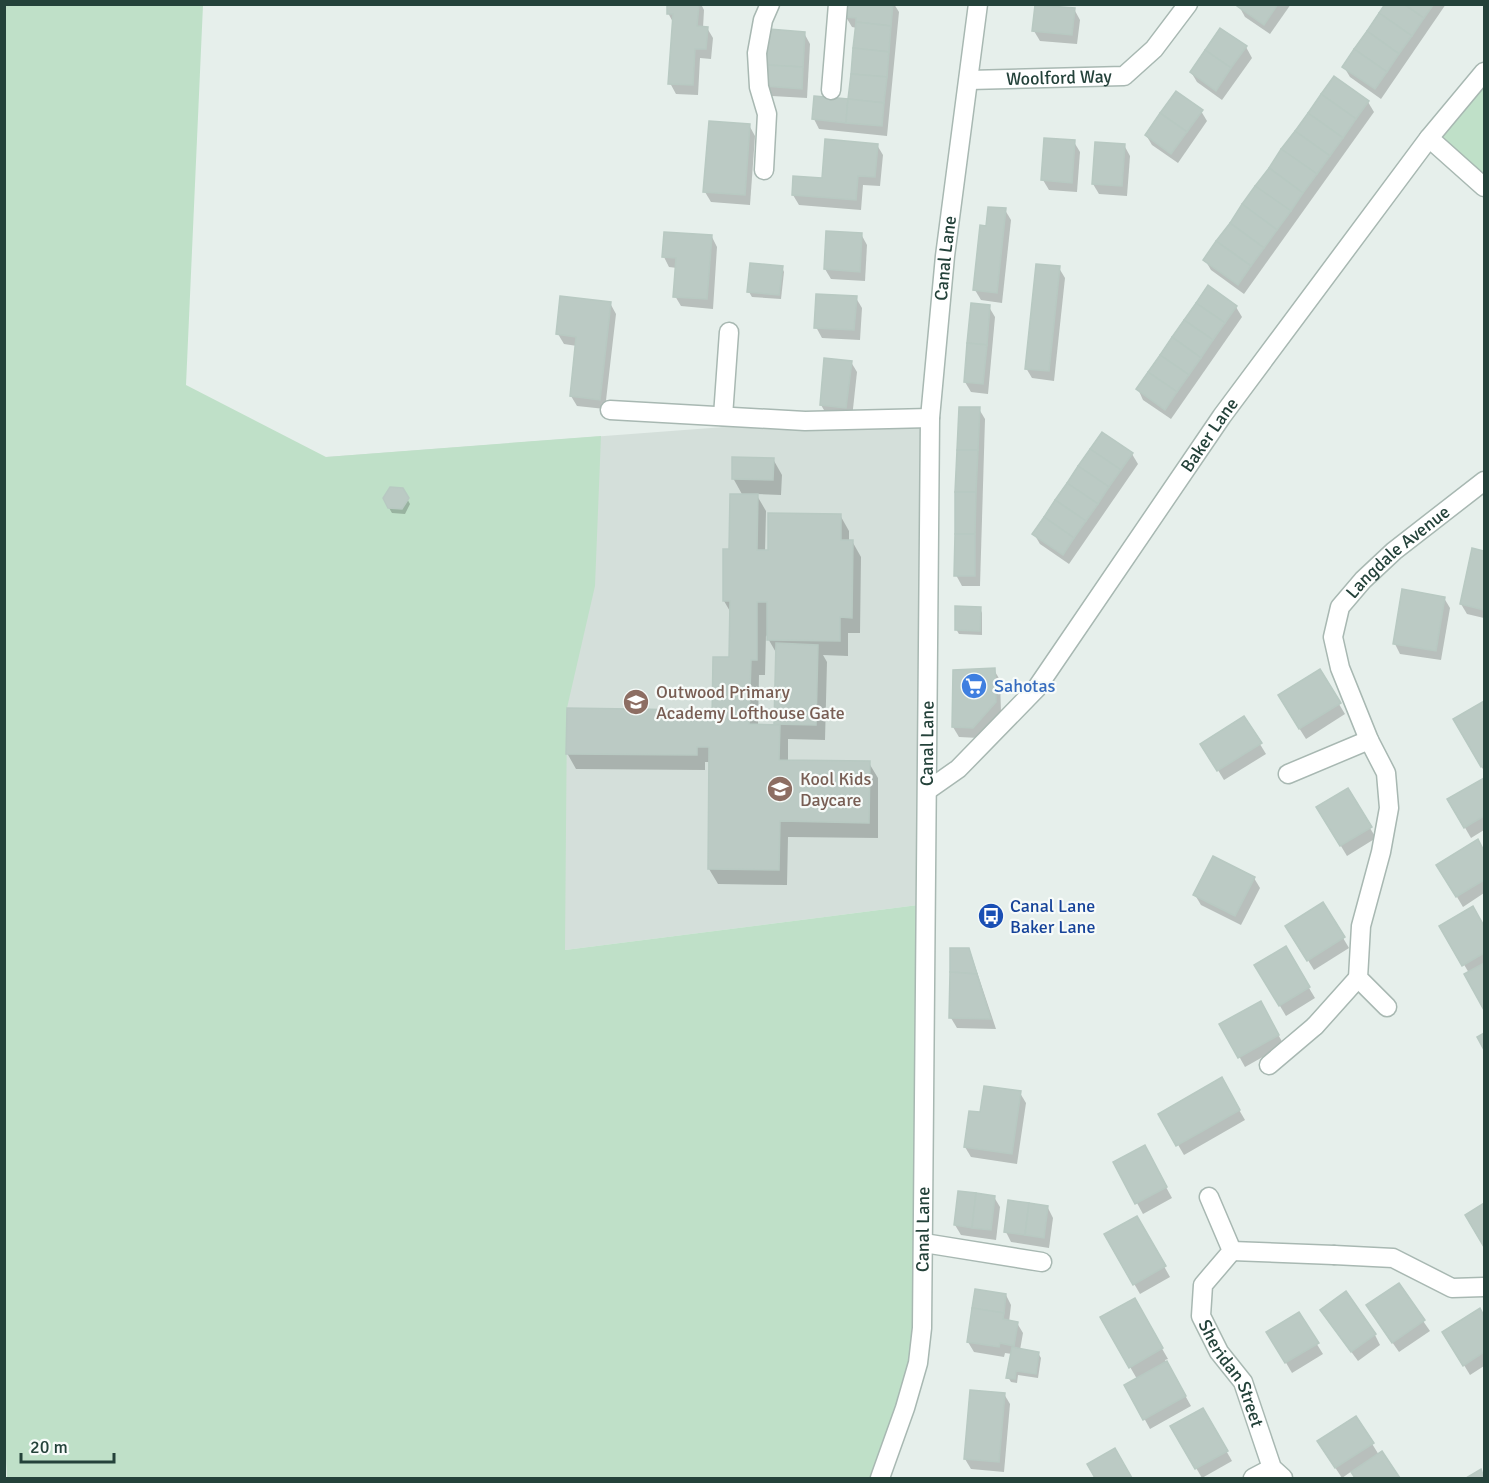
<svg xmlns="http://www.w3.org/2000/svg" width="1489" height="1483" font-family="Signika,sans-serif">
	<style>
		.built { fill: #d4dfda }
		.green { fill: #bfe0c8 }
		.shadow { fill: #0003; fill-rule: evenodd }
		.building { fill: #bbcac4; stroke: #b8c9c2; stroke-width: 1.5 }
		.lines { fill: none; stroke-linecap: round; stroke-linejoin: round }
		.service-casing { stroke: #a8b8b2; stroke-width: 21 }
		.minor-casing { stroke: #a8b8b2; stroke-width: 21 }
		.tertiary-casing { stroke: #a8b8b2; stroke-width: 21 }
		.service { stroke: #fff; stroke-width: 18 }
		.minor { stroke: #fff; stroke-width: 18 }
		.tertiary { stroke: #fff; stroke-width: 18 }
		.labels { text-anchor: middle; dominant-baseline: central; stroke-width: 4.5; stroke-linejoin: round; paint-order: stroke }
		.street-label { font-size: 18px; fill: #24423a; stroke: #f7fbf9 }
		.shop-label { font-size: 18px; fill: #366cbe; stroke: #f7fbf9; text-anchor: start }
		.education-label { font-size: 18px; fill: #785e54; stroke: #f7fbf9; text-anchor: start }
		.transit-label { font-size: 18px; fill: #164399; stroke: #f7fbf9; text-anchor: start }
	</style>
	<rect width="100%" height="100%" fill="#e6efeb"/>
	<polygon class="built" points="930,418 926,904 565,950 326,457 805,421"/>
	<g class="green">
		<polygon points="4,5 203,5 186,385 326,457 601,436 595,586 567,708 565,950 926,904 922,1328 880,1478 7,1478 4,1420"/>
		<polygon points="1484,72 1484,187 1429,138"/>
	</g>
	<g class="shadow">
		<polygon points="669,4 701,4 704,10 703,28 707,28 713,38 711,59 700,58 698,95 676,94 670,83 674,24 668,13"/>
		<polygon points="847,4 894,4 899,12 887,136 819,129 814,119 850,101 857,28 852,27 846,17"/>
		<polygon points="1240,4 1291,4 1270,34 1245,17 1239,6"/>
		<polygon points="1387,4 1446,4 1381,99 1350,77 1344,67"/>
		<polygon points="1074,9 1080,20 1077,44 1040,41 1034,31"/>
		<polygon points="804,33 810,44 807,98 772,96 766,86"/>
		<polygon points="1246,47 1252,58 1222,100 1197,82 1191,72"/>
		<polygon points="1368,102 1374,112 1244,294 1211,270 1205,260"/>
		<polygon points="1201,111 1207,121 1178,163 1152,145 1146,135"/>
		<polygon points="749,125 755,136 750,205 711,202 705,192"/>
		<polygon points="1074,142 1080,152 1077,192 1049,190 1043,180"/>
		<polygon points="877,145 883,155 880,186 863,185 861,210 799,205 793,195 823,180"/>
		<polygon points="1124,145 1130,156 1127,196 1099,194 1093,184"/>
		<polygon points="1005,210 1011,220 1002,303 981,300 975,290 987,228"/>
		<polygon points="666,233 712,237 717,247 713,309 681,306 675,296 677,268 669,267 664,257"/>
		<polygon points="861,234 867,245 865,281 831,279 825,269"/>
		<polygon points="782,267 784,272 781,299 752,297 749,292"/>
		<polygon points="1059,268 1065,278 1054,381 1032,378 1026,368"/>
		<polygon points="856,298 862,308 860,340 822,338 816,327"/>
		<polygon points="610,303 616,314 605,409 577,406 571,396 577,346 564,344 558,334"/>
		<polygon points="989,307 995,317 988,394 971,392 965,382"/>
		<polygon points="1236,307 1242,317 1171,419 1143,400 1138,389"/>
		<polygon points="851,362 857,372 852,418 827,415 821,405"/>
		<polygon points="979,409 985,419 980,586 962,586 956,575"/>
		<polygon points="1132,454 1138,464 1069,564 1040,544 1034,534"/>
		<path d="M773 459 782 475 781 495 756 494 766 511 765 552 840 515 849 531V541H852L861 557 860 633H848V656L823 655 827 662 825 740 788 739V761L869 763 878 778V838L788 837 787 885 718 884 709 869 711 762H705V770L576 769 567 753 697 712 702 720H713L731 659V613L724 601 731 550 743 496 733 478ZM766 635 778 656 776 726H758L759 675H765Z"/>
		<polygon points="402,490 410,504 405,514 392,513 389,508"/>
		<polygon points="1473,550 1484,552 1484,618 1467,614 1461,604"/>
		<polygon points="1444,598 1450,608 1441,660 1400,654 1395,644"/>
		<polygon points="980,608 982,613 982,635 959,634 956,629"/>
		<polygon points="994,670 1000,680 1001,713 979,738 959,737 953,727"/>
		<polygon points="1319,671 1345,714 1306,739 1285,706"/>
		<polygon points="1484,703 1484,771 1455,720"/>
		<polygon points="1244,718 1266,754 1224,780 1202,744"/>
		<polygon points="1484,779 1484,830 1471,838 1449,800"/>
		<polygon points="1347,790 1376,838 1347,856 1318,808"/>
		<polygon points="1477,841 1484,853 1484,893 1463,907 1438,865"/>
		<polygon points="1254,878 1260,888 1241,925 1201,905 1195,895"/>
		<polygon points="1323,904 1349,948 1314,970 1287,926"/>
		<polygon points="1472,908 1484,929 1484,1007 1466,975 1469,973 1441,926"/>
		<polygon points="1285,948 1315,998 1286,1016 1256,966"/>
		<polygon points="968,950 971,954 996,1029 957,1028 951,1018"/>
		<polygon points="1260,1003 1284,1045 1245,1067 1221,1024"/>
		<polygon points="1221,1079 1245,1120 1184,1155 1160,1114"/>
		<polygon points="1020,1093 1026,1103 1017,1164 971,1157 965,1147 981,1114"/>
		<polygon points="1144,1147 1172,1198 1143,1214 1115,1163"/>
		<polygon points="994,1197 1000,1207 996,1240 961,1235 955,1225"/>
		<polygon points="1484,1204 1484,1245 1467,1216"/>
		<polygon points="1048,1208 1053,1218 1049,1248 1011,1242 1006,1232"/>
		<polygon points="1137,1218 1170,1277 1140,1294 1106,1235"/>
		<polygon points="1398,1285 1430,1331 1399,1352 1374,1316"/>
		<polygon points="1006,1295 1011,1305 1009,1322 1017,1323 1023,1333 1020,1350 1038,1353 1041,1358 1038,1378 1018,1375 1017,1383 1011,1382 1008,1377 1012,1354 1005,1353 1004,1357 974,1352 968,1342"/>
		<polygon points="1134,1300 1168,1359 1165,1360 1191,1406 1150,1429 1126,1385 1137,1379 1102,1318"/>
		<polygon points="1480,1310 1484,1319 1484,1366 1470,1375 1444,1332"/>
		<polygon points="1298,1314 1323,1354 1292,1373 1268,1332"/>
		<polygon points="1328,1320 1375,1335 1380,1345 1358,1361"/>
		<polygon points="1004,1394 1010,1404 1004,1472 971,1469 965,1459"/>
		<polygon points="1203,1410 1232,1461 1202,1478 1172,1427"/>
		<polygon points="1356,1418 1379,1455 1382,1453 1398,1478 1356,1478 1352,1471 1342,1478 1325,1452"/>
	</g>
	<g class="building">
		<polygon points="667,4 699,4 697,26 708,27 706,49 695,49 693,85 668,84 673,14 667,14"/>
		<polygon points="846,4 893,4 891,26 856,22 856,18 845,17"/>
		<polygon points="1238,4 1278,4 1264,25 1237,6"/>
		<polygon points="1385,4 1404,4 1424,18 1412,36 1379,13"/>
		<polygon points="1404,4 1434,4 1424,18"/>
		<polygon points="1035,5 1075,8 1072,35 1032,31"/>
		<polygon points="1379,13 1412,36 1399,54 1367,31"/>
		<polygon points="856,22 891,26 889,52 853,48"/>
		<polygon points="1220,28 1247,46 1231,68 1205,50"/>
		<polygon points="769,29 805,32 803,67 766,65"/>
		<polygon points="1367,31 1399,54 1387,72 1354,49"/>
		<polygon points="853,48 889,52 887,77 851,74"/>
		<polygon points="1354,49 1387,72 1375,89 1342,67"/>
		<polygon points="1205,50 1231,68 1216,91 1190,72"/>
		<polygon points="766,65 803,67 802,89 765,86"/>
		<polygon points="851,74 887,77 884,103 848,99"/>
		<polygon points="1334,76 1369,101 1356,119 1321,94"/>
		<polygon points="1176,91 1203,110 1187,132 1160,113"/>
		<polygon points="1321,94 1356,119 1343,138 1308,113"/>
		<polygon points="814,96 848,99 846,123 812,119"/>
		<polygon points="848,99 884,103 882,126 846,123"/>
		<polygon points="1160,113 1187,132 1171,154 1145,135"/>
		<polygon points="1308,113 1343,138 1330,156 1295,131"/>
		<polygon points="709,121 750,124 745,195 703,192"/>
		<polygon points="1295,131 1330,156 1317,174 1281,149"/>
		<polygon points="1044,138 1075,140 1072,183 1041,180"/>
		<polygon points="825,139 878,144 875,177 858,176 856,200 792,195 793,176 822,178"/>
		<polygon points="1095,142 1125,144 1122,186 1092,184"/>
		<polygon points="1281,149 1317,174 1303,193 1269,168"/>
		<polygon points="1269,168 1303,193 1291,211 1255,186"/>
		<polygon points="1255,186 1291,211 1277,230 1242,204"/>
		<polygon points="1242,204 1277,230 1264,248 1230,223"/>
		<polygon points="988,207 1006,208 997,293 973,290 980,225 986,226"/>
		<polygon points="1230,223 1264,248 1251,266 1216,241"/>
		<polygon points="826,231 862,233 860,272 824,269"/>
		<polygon points="664,232 712,235 707,299 673,297 676,258 662,257"/>
		<polygon points="1216,241 1251,266 1238,285 1203,260"/>
		<polygon points="750,263 783,266 779,295 747,292"/>
		<polygon points="1036,264 1060,266 1049,371 1025,369"/>
		<polygon points="1208,285 1237,306 1225,323 1196,303"/>
		<polygon points="816,294 857,296 854,330 814,328"/>
		<polygon points="560,296 611,302 600,400 570,396 576,337 556,334"/>
		<polygon points="971,303 990,305 987,345 967,343"/>
		<polygon points="1196,303 1225,323 1213,340 1184,320"/>
		<polygon points="1184,320 1213,340 1201,358 1172,337"/>
		<polygon points="1172,337 1201,358 1189,375 1160,355"/>
		<polygon points="967,343 987,345 983,384 964,382"/>
		<polygon points="1160,355 1189,375 1177,392 1148,372"/>
		<polygon points="824,358 852,361 846,408 820,405"/>
		<polygon points="1148,372 1177,392 1165,410 1136,389"/>
		<polygon points="959,407 980,407 978,450 957,450"/>
		<polygon points="1102,432 1133,453 1121,470 1090,449"/>
		<polygon points="1090,449 1121,470 1109,487 1078,466"/>
		<polygon points="957,450 978,450 976,492 955,492"/>
		<polygon points="732,457 774,458 773,480 732,479"/>
		<polygon points="1078,466 1109,487 1098,504 1067,483"/>
		<polygon points="1067,483 1098,504 1086,521 1055,500"/>
		<polygon points="390,487 403,488 409,498 402,509 388,508 383,498"/>
		<polygon points="955,492 976,492 975,534 955,534"/>
		<polygon points="730,494 758,494 757,550 768,550 768,513 841,514 841,540 853,540 852,618 840,617 840,641 767,640 767,602 757,602 757,660 751,660 749,724 780,725 779,760 870,761 869,823 780,821 779,870 708,869 709,747 697,747 697,755 566,754 567,708 697,710 697,719 712,719 713,657 729,657 730,601 723,601 723,549 729,549"/>
		<polygon points="1055,500 1086,521 1074,538 1044,517"/>
		<polygon points="1044,517 1074,538 1063,555 1032,534"/>
		<polygon points="955,534 975,534 975,576 954,576"/>
		<polygon points="1472,548 1484,551 1484,610 1460,604"/>
		<polygon points="1402,589 1445,597 1436,651 1393,644"/>
		<polygon points="955,606 981,607 980,631 955,630"/>
		<polygon points="776,643 818,645 816,725 774,724"/>
		<polygon points="995,668 996,702 973,728 952,727 953,670"/>
		<polygon points="1320,669 1341,703 1299,729 1278,695"/>
		<polygon points="1484,701 1484,765 1481,767 1453,719"/>
		<polygon points="1244,716 1262,743 1217,771 1200,744"/>
		<polygon points="1484,778 1484,816 1464,828 1447,799"/>
		<polygon points="1348,788 1372,827 1340,846 1316,807"/>
		<polygon points="1478,839 1484,851 1484,880 1456,897 1436,865"/>
		<polygon points="1213,856 1255,877 1235,916 1193,895"/>
		<polygon points="1323,902 1345,937 1307,961 1285,926"/>
		<polygon points="1473,906 1484,926 1484,953 1462,966 1439,926"/>
		<polygon points="1286,946 1310,987 1279,1006 1254,965"/>
		<polygon points="950,948 969,948 977,974 950,972"/>
		<polygon points="1484,963 1484,1010 1464,974"/>
		<polygon points="950,972 977,974 991,1019 949,1018"/>
		<polygon points="1261,1001 1279,1035 1238,1058 1219,1024"/>
		<polygon points="1484,1033 1484,1050 1477,1037"/>
		<polygon points="1222,1077 1240,1110 1176,1146 1158,1114"/>
		<polygon points="984,1086 1021,1091 1012,1154 964,1147 969,1111 980,1112"/>
		<polygon points="1145,1145 1167,1187 1135,1204 1113,1162"/>
		<polygon points="958,1191 976,1193 972,1228 954,1225"/>
		<polygon points="976,1193 995,1196 991,1230 972,1228"/>
		<polygon points="1008,1200 1029,1203 1025,1235 1004,1232"/>
		<polygon points="1029,1203 1048,1206 1044,1238 1025,1235"/>
		<polygon points="1484,1203 1484,1247 1465,1215"/>
		<polygon points="1137,1216 1166,1266 1133,1285 1104,1234"/>
		<polygon points="1399,1283 1425,1320 1392,1343 1366,1305"/>
		<polygon points="975,1289 1006,1294 1004,1313 972,1308"/>
		<polygon points="1346,1291 1376,1334 1351,1352 1320,1310"/>
		<polygon points="1135,1298 1163,1348 1129,1368 1100,1317"/>
		<polygon points="972,1308 1004,1313 1003,1319 1018,1322 1014,1346 1000,1343 999,1347 967,1342"/>
		<polygon points="1480,1308 1484,1316 1484,1352 1463,1366 1442,1332"/>
		<polygon points="1299,1312 1319,1343 1285,1363 1266,1332"/>
		<polygon points="1012,1347 1039,1352 1036,1374 1016,1371 1015,1379 1006,1378"/>
		<polygon points="1167,1361 1186,1396 1143,1420 1124,1385"/>
		<polygon points="970,1390 1005,1393 999,1462 964,1459"/>
		<polygon points="1203,1408 1228,1451 1195,1469 1170,1426"/>
		<polygon points="1356,1416 1374,1443 1335,1468 1317,1441"/>
		<polygon points="1115,1448 1132,1478 1095,1478 1087,1464"/>
		<polygon points="1382,1451 1400,1478 1355,1478 1351,1472"/>
		<polygon points="1481,1469 1484,1478 1466,1478"/>
	</g>
	<g class="lines">
		<g class="service-casing">
			<g id="service">
				<polyline points="831,90 838,4"/>
				<polyline points="764,170 767,114 759,87 757,53 763,20 770,4"/>
				<polyline points="610,410 805,421 930,418"/>
				<polyline points="723,416 729,332"/>
				<polyline points="1269,1065 1315,1026"/>
				<polyline points="1334,1255 1393,1258 1452,1288 1484,1287"/>
			</g>
		</g>
		<g class="minor-casing">
			<g id="minor">
				<path id="s1" d="M969 80 1124 76 1154 49 1188 4"/>
				<polyline points="1288,774 1369,740"/>
				<path id="s2" d="M1387 1007 1358 978 1361 926 1381 852 1389 808 1386 773 1369 740 1340 668 1333 637 1340 607 1363 580 1394 551 1484 481"/>
				<polyline points="1315,1026 1358,978"/>
				<path id="s3" d="M1209 1197 1232 1251 1203 1285 1201 1316 1219 1352 1243 1382 1272 1468 1283 1478"/>
				<polyline points="924,1243 1042,1262"/>
				<polyline points="1232,1251 1334,1255"/>
				<polyline points="1253,1478 1272,1468"/>
			</g>
		</g>
		<g class="tertiary-casing">
			<g id="tertiary">
				<polyline points="1429,138 1484,187"/>
				<path id="s4" d="M928 790 958 769 1036 689 1222 416 1429 138 1484 72"/>
				<path id="s5" d="M880 1478 905 1408 918 1363 922 1328 930 418 945 256 978 4"/>
			</g>
		</g>
		<use href="#service" class="service"/>
		<use href="#minor" class="minor"/>
		<use href="#tertiary" class="tertiary"/>
	</g>
	<defs>
		<g id="supermarket-disc" transform="scale(1.35)"><circle r="9.5" fill="#3f7fe0" stroke="#f7fbf9"/><path d="M-6-5.5h2.5l.6 2H6L4.5 2H-2.5L-4.4-4H-6ZM-1.5 3.2a1.3 1.3 0 1 0 .1 0ZM3 3.2a1.3 1.3 0 1 0 .1 0Z" fill="#fff"/></g>
		<g id="school-disc" transform="scale(1.35)"><circle r="9.5" fill="#8d6e63" stroke="#f7fbf9"/><path d="M0-5L7-2L0 1L-7-2ZM-4 1L0 2.5L4 1V4Q0 6-4 4Z" fill="#fff"/></g>
		<g id="bus-disc" transform="scale(1.35)"><circle r="9.5" fill="#1a4fb4" stroke="#f7fbf9"/><path d="M-5-6H5V4H4V6H2V4H-2V6H-4V4H-5ZM-3.5-4V0h7V-4ZM-3.5 1.2v1.5H-2V1.2ZM2 1.2v1.5H3.5V1.2Z" fill="#fff"/></g>
	</defs>
	<g fill-rule="evenodd">
		<use href="#supermarket-disc" x="974" y="686"/>
		<use href="#school-disc" x="636" y="702"/>
		<use href="#school-disc" x="780" y="789"/>
		<use href="#bus-disc" x="991" y="916"/>
	</g>
	<g class="labels">
		<g class="street-label">
			<text stroke="none"><textPath href="#s1" startOffset="90">Woolford Way</textPath></text>
			<text stroke="none"><textPath href="#s5" startOffset="1227">Canal Lane</textPath></text>
			<text stroke="none"><textPath href="#s4" startOffset="456">Baker Lane</textPath></text>
			<text stroke="none"><textPath href="#s2" startOffset="507">Langdale Avenue</textPath></text>
			<text stroke="none"><textPath href="#s5" startOffset="741">Canal Lane</textPath></text>
			<text stroke="none"><textPath href="#s5" startOffset="255">Canal Lane</textPath></text>
			<text stroke="none"><textPath href="#s3" startOffset="200">Sheridan Street</textPath></text>
		</g>
		<g class="shop-label">
			<text x="994" y="686">Sahotas</text>
		</g>
		<g class="education-label">
			<text x="656" y="692">Outwood Primary<tspan x="656" dy="21">Academy Lofthouse Gate</tspan></text>
			<text x="800" y="779">Kool Kids<tspan x="800" dy="21">Daycare</tspan></text>
		</g>
		<g class="transit-label">
			<text x="1010" y="906">Canal Lane<tspan x="1010" dy="21">Baker Lane</tspan></text>
		</g>
	</g>
	<rect width="1489" height="1483" fill="none" stroke="#24423a" stroke-width="12"/>
	<path d="M21 1453v9h93v-9" fill="none" stroke="#24423a" stroke-width="3"/>
	<text x="30" y="1453" font-size="18" fill="#24423a" stroke="#f7fbf9" stroke-width="4.5" paint-order="stroke">20 m</text>
</svg>
